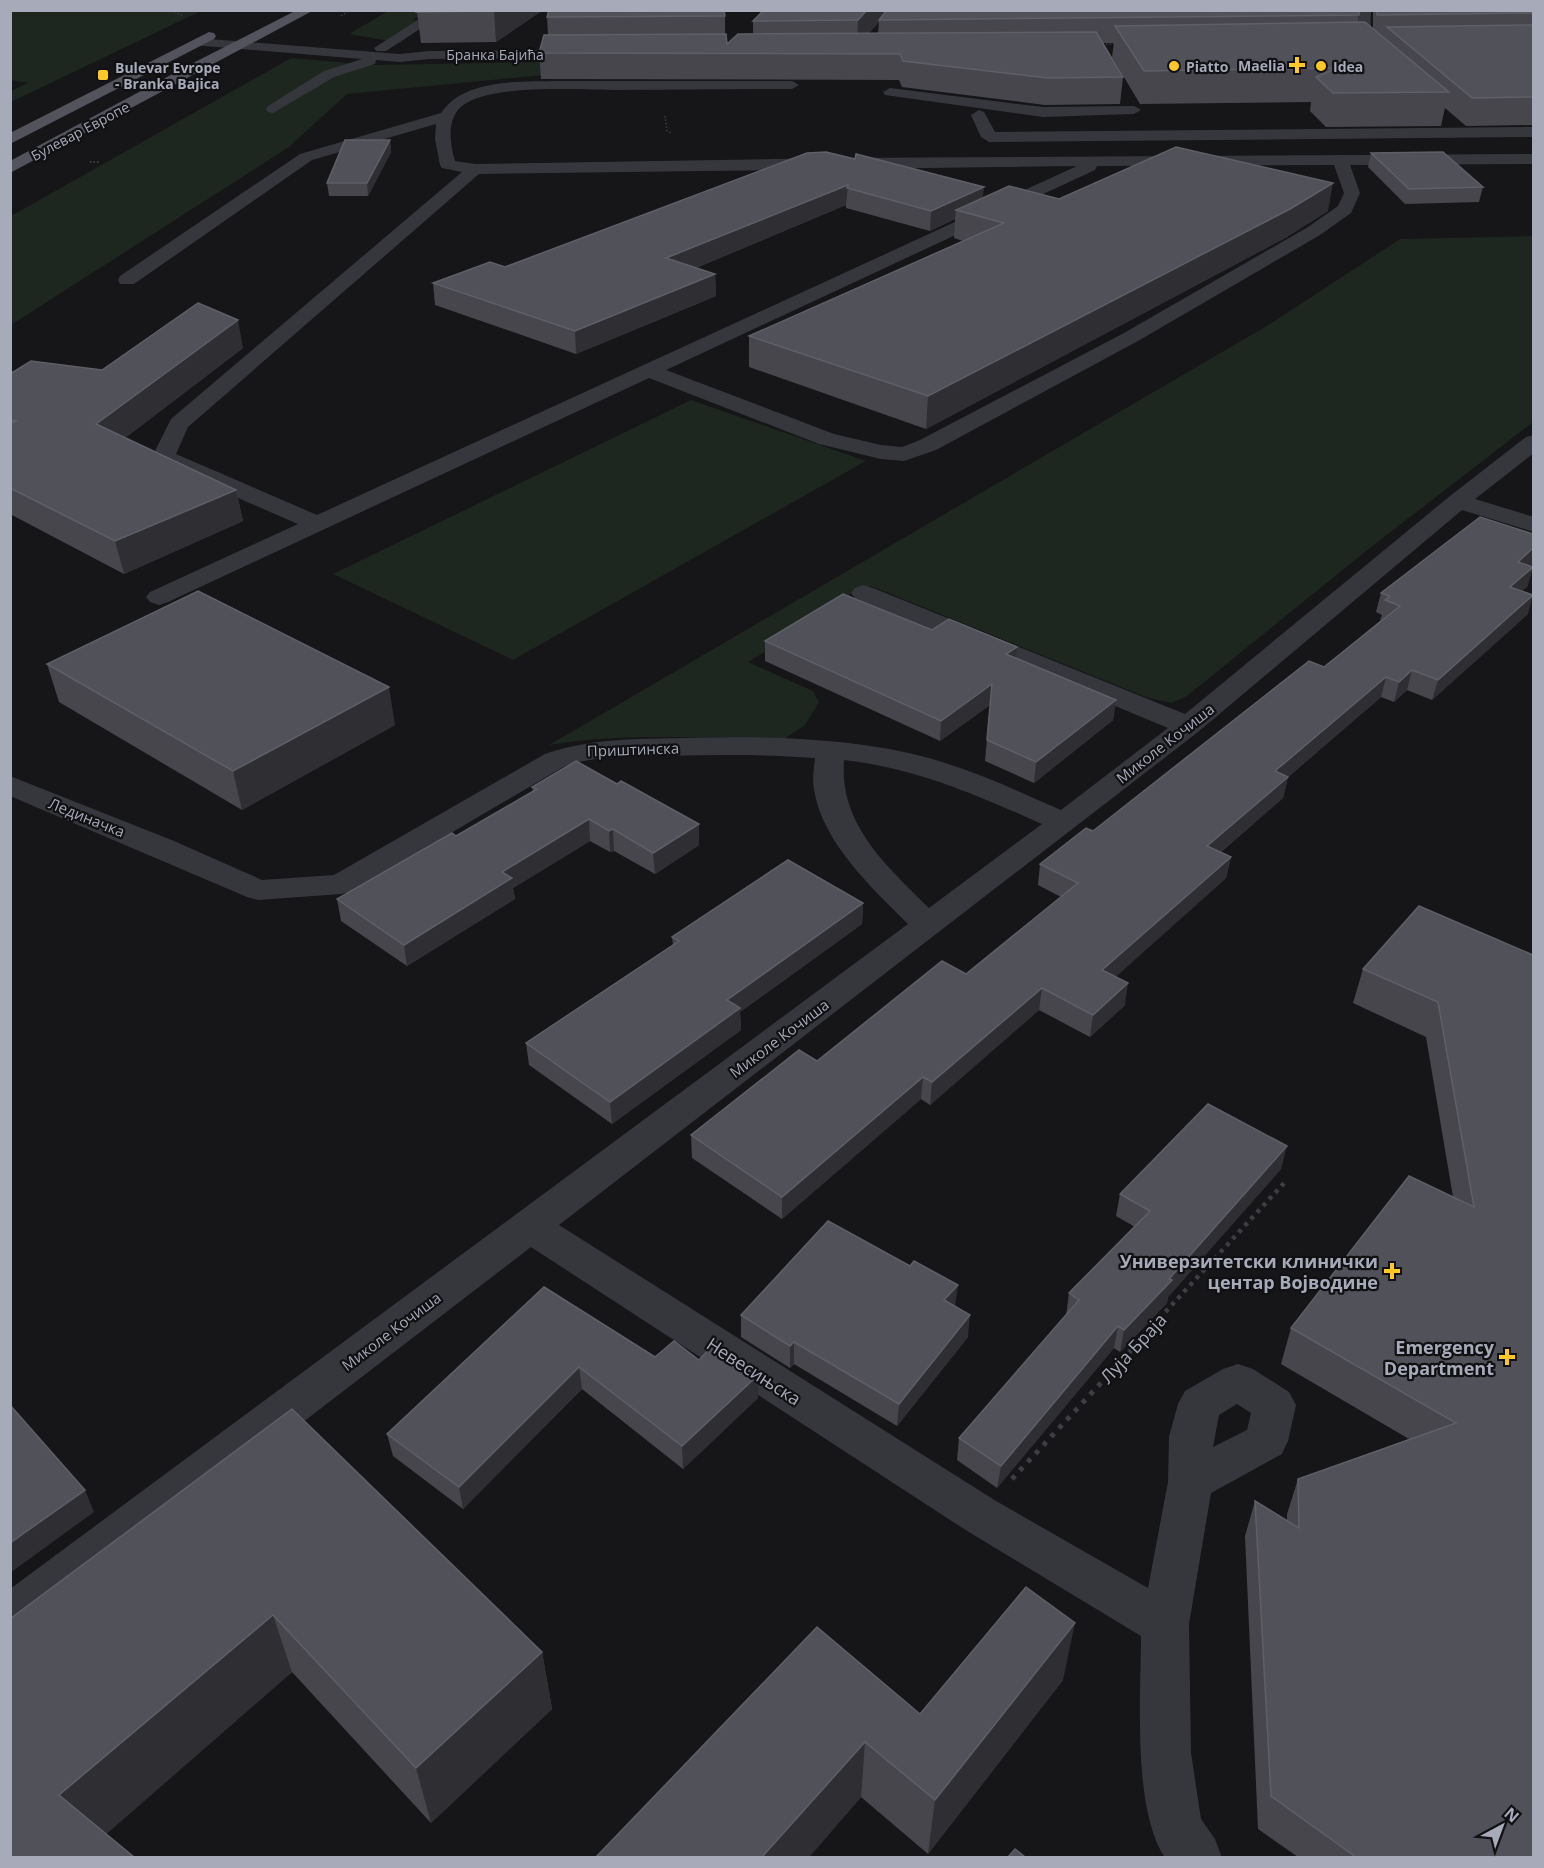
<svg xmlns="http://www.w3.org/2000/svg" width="1544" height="1868" font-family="'Open Sans',sans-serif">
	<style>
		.green { fill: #1d261f }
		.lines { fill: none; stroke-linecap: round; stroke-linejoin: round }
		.path-far3 { stroke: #3c3e44; stroke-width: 1.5; stroke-dasharray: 1.5 2; stroke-linecap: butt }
		.path-far2 { stroke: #3c3e44; stroke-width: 2; stroke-dasharray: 1.5 2; stroke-linecap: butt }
		.path-far1 { stroke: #3c3e44; stroke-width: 4.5; stroke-dasharray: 4 5; stroke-linecap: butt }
		.path { stroke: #3c3e44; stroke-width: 5; stroke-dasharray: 4.5 7; stroke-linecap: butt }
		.minor { fill: #36373d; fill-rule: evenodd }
		.major { fill: #52535c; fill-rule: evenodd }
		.wall { fill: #47464d; fill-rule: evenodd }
		.shaded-wall { fill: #2f2e33 }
		.building { fill: #515159; stroke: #5f5f68; stroke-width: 1.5 }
		.poi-dot { fill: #ffc826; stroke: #111013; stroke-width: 2 }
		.labels { text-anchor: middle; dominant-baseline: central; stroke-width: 4.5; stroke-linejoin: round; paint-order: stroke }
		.far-street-label { font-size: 14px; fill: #a6aab9; stroke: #111013 }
		.far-poi-label { font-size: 14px; font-weight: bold; fill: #a6aab9; stroke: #111013; text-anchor: start }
		.street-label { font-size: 15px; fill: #a6aab9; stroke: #111013 }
		.near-poi-label { font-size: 18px; font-weight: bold; fill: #a6aab9; stroke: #111013; text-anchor: end }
		.near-street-label { font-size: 18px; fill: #a6aab9; stroke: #111013 }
	</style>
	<rect width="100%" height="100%" fill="#161518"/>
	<g class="green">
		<polygon points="11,10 201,10 201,11 11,102 11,91 28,83 11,80"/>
		<polygon points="388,11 428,11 412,20 421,21 401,43 349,34"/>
		<polygon points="291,58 373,65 642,60 545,75 347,94 289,147 11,325 11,216"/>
		<path d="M1533 236V422L1370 548 1187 696 1172 703 1148 698 871 586 862 587 849 595V602L748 662 813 691 819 702 805 725 786 738C707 739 627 732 549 745L1270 324 1400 239Z"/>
		<polygon points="691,400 866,461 513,660 333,574"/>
	</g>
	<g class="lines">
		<g class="path-far3">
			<polyline points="171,10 183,16"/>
			<polyline points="341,16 350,10"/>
			<polyline points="1099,44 1116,44"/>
			<polyline points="665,116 667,131 671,133"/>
		</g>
		<polyline class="path-far2" points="90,162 100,162"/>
		<polyline class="path-far1" points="1135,1345 1286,1181"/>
		<polyline class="path" points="1012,1479 1137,1344"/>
		<g class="minor">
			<polygon points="433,10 449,10 386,51 376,51 374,48"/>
			<polygon points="1359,10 1371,10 1370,45 1386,58 1384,61 1374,61 1356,46"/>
			<polygon points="197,38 400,54 429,51 584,50 591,54 584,58 429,59 400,62 376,60 375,64 334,77 273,113 268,112 266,109 268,106 324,71 362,59 192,45 190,42"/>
			<path d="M559 81H792L799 85 792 89C734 89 677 90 619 90 581 90 492 83 462 106 446 119 450 144 455 161L475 164 834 158 1534 154V164L1350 165 1360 193 1351 213 1320 235 1138 341 936 450 904 461 881 459 819 444 649 378 168 602 159 605 150 602 146 597 150 592 298 524 155 462 152 457 171 419 462 172 442 168 440 165 435 139 436 124 312 160 134 284H120L118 280 120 276 300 154 441 113C464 78 521 82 559 81ZM1334 165 1344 193 1338 206 1308 227 1124 333 920 440 902 447 881 445 834 434 666 370 1095 170 1097 166ZM1077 166 317 515 176 454 188 427 479 174Z"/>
			<polygon points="890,88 1043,107 1134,106 1141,110 1134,114 1043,117 885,95 883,92"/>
			<polygon points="979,110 984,112 995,132 1534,127 1534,137 989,142 981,137 971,115"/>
			<path d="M1534 435V453L1475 499 1534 517V532L1462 510 1198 732 559 1225 996 1501 1148 1588 1168 1482 1169 1437 1178 1404 1185 1391 1223 1369 1238 1364 1253 1369 1289 1392 1296 1405 1288 1441 1282 1454 1211 1493 1189 1624 1191 1753 1201 1819 1215 1839 1222 1858H1165C1132 1808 1141 1696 1141 1636L964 1529 531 1247 27 1634 10 1640V1589L908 924C871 887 823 843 814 790 812 779 814 768 815 758 766 754 716 755 666 756 632 756 598 755 565 766L352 891 341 894 258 900 247 897 10 796V776L174 841 262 880 334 875 545 754C590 738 637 739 684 738 766 736 850 737 929 758 975 771 1018 791 1061 810L1168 728 855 598 851 593 855 588 864 585 873 588 1185 714 1450 496 1526 437ZM844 760C915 768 977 795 1042 824L929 908C887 866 839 825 844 760ZM1237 1404 1251 1413 1247 1430 1213 1447 1219 1415Z"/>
		</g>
		<g class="major">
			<polygon points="297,10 314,10 10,173 10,161 197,61"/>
			<polygon points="209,32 214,33 216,36 214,39 10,144 10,133"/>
		</g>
	</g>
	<g class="wall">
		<polygon points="420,10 543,10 496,42 421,43 417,12"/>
		<path d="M1359 10 1358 22 1373 28V10H1533V125L1466 126 1445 108 1441 126 1326 127 1310 111 1311 102 1140 104 1112 57 1114 43H1103L1123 77 1120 104 1045 105 902 87 899 80 541 79 539 53 548 35 547 17 725 16V34L727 44 753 34V21ZM879 22 878 33H869Z"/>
		<polygon points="390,140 391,152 368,196 329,196 327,183"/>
		<polygon points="807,153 983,198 1059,199 1328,211 1285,238 926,429 749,367 749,336 963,241 954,238 955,219 930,231 846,208 846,205 696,268 715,274 716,296 576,354 435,305 433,283 505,267"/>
		<polygon points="1371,153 1483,187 1479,202 1405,204 1368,167"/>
		<polygon points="243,348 125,438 236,490 243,521 124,574 10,514 10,374 102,370"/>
		<polygon points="1533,563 1530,566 1533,567 1527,587 1522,591 1528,614 1432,700 1407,690 1394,702 1381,697 1288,777 1283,798 1221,852 1231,857 1226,878 1115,977 1125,1005 1090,1037 1039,1010 930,1105 921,1099 782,1219 692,1158 691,1135 966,974 1061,897 1038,885 1040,864 1093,831 1324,667 1381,620 1380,620 1382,615 1376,612 1381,593"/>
		<polygon points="932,630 1016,658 1116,700 1113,720 1034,783 985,761 990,705 940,741 765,661 765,641"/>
		<polygon points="47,664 395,725 242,810 59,702"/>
		<polygon points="617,784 699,824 699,845 655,874 614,851 610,852 590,841 513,888 515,899 407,966 341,921 337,899 456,836 533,792 532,787"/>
		<polygon points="863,903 862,924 740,1012 741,1030 612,1124 529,1065 526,1043 673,945 672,937"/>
		<polygon points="1533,955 1533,1857 1298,1857 1258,1829 1245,1536 1255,1501 1287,1521 1287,1514 1298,1479 1409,1439 1281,1364 1291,1328 1453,1197 1426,1037 1353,1003 1363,969"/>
		<polygon points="1281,1169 1168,1297 1167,1303 1120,1352 1114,1348 997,1488 957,1460 959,1438 1066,1316 1069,1293 1135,1227 1116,1216 1120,1194"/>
		<polygon points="544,1287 655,1357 699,1360 758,1375 758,1398 683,1469 582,1389 463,1509 393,1456 387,1434"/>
		<polygon points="955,1306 968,1337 897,1426 794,1364 790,1368 741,1337 741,1315"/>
		<polygon points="292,1409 542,1652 552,1709 431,1823 292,1672 106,1834 10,1857"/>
		<polygon points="1063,1680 928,1854 861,1797 809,1857 596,1857 920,1714"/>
	</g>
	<g class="shaded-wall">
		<polygon points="495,10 543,10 496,42 494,11"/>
		<polygon points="867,10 889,10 879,20 879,22 857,46 858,20"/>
		<polygon points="390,140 391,152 368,196 367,183"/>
		<polygon points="1333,183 1328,211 1285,238 926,429 928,396"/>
		<polygon points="848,185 846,205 667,280 666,258"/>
		<polygon points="984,187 982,207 956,210 955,219 930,231 931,211"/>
		<polygon points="715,274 716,296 576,354 575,331"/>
		<polygon points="238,320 243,348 104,454 96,424"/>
		<polygon points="236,490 243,521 124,574 115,541"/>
		<polygon points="1533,548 1533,563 1512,581 1518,562"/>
		<polygon points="1533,567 1527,587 1505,606 1510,587"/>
		<polygon points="1533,595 1528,614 1432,700 1438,680"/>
		<polygon points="1017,647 1015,667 1006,654"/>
		<polygon points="1412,670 1407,690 1394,702 1399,682"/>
		<polygon points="1386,677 1381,697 1270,792 1275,771"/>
		<polygon points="992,684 990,705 940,741 941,721"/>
		<polygon points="389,687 395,725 242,810 233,771"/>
		<polygon points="1116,700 1113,720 1034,783 1036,762"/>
		<polygon points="1288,777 1283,798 1203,867 1207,846"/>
		<polygon points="589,819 590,841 513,888 515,899 407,966 404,945 502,872"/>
		<polygon points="699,824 699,845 655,874 653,853"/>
		<polygon points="613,829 614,851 610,852 609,831"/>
		<polygon points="1231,857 1226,878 1099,992 1102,970"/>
		<polygon points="863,903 862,924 740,1012 741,1030 612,1124 610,1102 727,1000"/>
		<polygon points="1128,983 1125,1005 1090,1037 1093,1015"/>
		<polygon points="1042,988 1039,1010 930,1105 932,1082"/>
		<polygon points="923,1077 921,1099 782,1219 782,1197"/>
		<polygon points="1287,1146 1281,1169 1168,1297 1167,1303 1120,1352 1124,1330"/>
		<polygon points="958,1285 955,1307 944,1300"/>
		<polygon points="970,1315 968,1337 897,1426 899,1404"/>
		<polygon points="1118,1326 1114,1348 997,1488 1001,1466"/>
		<polygon points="794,1342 794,1364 790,1368 790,1346"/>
		<polygon points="579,1367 582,1389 463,1509 459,1487"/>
		<polygon points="758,1375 758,1398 683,1469 682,1446"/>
		<polygon points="85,1490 94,1512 10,1573 10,1543"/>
		<polygon points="273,1615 292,1672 89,1849 59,1795"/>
		<polygon points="1075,1623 1063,1680 928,1854 935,1800"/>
		<polygon points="542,1652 552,1709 431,1823 416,1768"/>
		<polygon points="865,1742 861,1797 809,1857 762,1857"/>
	</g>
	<g class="building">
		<polygon points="420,10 495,10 494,11 417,12"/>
		<polygon points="549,10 724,10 725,16 547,17"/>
		<polygon points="764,10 867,10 858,20 753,21"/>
		<polygon points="887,10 1359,10 1359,15 879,20"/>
		<polygon points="1377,10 1533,10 1533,13 1377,15"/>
		<polygon points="1365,22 1449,92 1333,93 1316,77 1336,68 1144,71 1115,26"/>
		<polygon points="1533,25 1533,97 1472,98 1387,27"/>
		<polygon points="1096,32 1123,77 1048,78 903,61 900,54 539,53 544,35 726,34 727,44 738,34"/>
		<polygon points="345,140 390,140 367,183 327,183"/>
		<polygon points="1176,147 1333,183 1290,209 928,396 749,336 1004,223 956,210 1009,186 1059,199"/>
		<polygon points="826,152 855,159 856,154 984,187 931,211 847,188 848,185 666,258 715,274 575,331 433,283 490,262 505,267 807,153"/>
		<polygon points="1443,152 1483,187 1409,189 1371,153"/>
		<polygon points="198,303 238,320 96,424 236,490 115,541 10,488 10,423 17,421 10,420 10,374 31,361 102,370"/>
		<polygon points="1480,517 1533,534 1533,548 1518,562 1533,567 1510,587 1533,595 1438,680 1412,670 1399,682 1386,677 1275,771 1288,777 1207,846 1231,857 1102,970 1128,983 1093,1015 1042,988 932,1082 923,1077 782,1197 691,1135 799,1050 817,1061 942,961 966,974 1078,883 1040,864 1086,828 1093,831 1309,661 1324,667 1400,606 1385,600 1390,596 1381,593"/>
		<polygon points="198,591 389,687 233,771 47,664"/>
		<polygon points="843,594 932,630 949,619 1017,647 1006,654 1116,700 1036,762 987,740 992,684 941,721 765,641"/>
		<polygon points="576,761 617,784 621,781 699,824 653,853 613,829 609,831 589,819 502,872 512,878 404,945 337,899 452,833 456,836 537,789 532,787"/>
		<polygon points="788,860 863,903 727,1000 740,1008 610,1102 526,1043 679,941 672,937"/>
		<polygon points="1419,906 1533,955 1533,1857 1356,1857 1271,1796 1255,1501 1299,1528 1298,1479 1456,1423 1291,1328 1409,1176 1474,1207 1438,1002 1363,969"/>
		<polygon points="1208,1104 1287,1146 1169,1279 1172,1280 1124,1330 1118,1326 1001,1466 959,1438 1079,1300 1069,1293 1150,1211 1120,1194"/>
		<polygon points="828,1221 910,1266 914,1261 958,1285 944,1300 970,1315 899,1404 794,1342 790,1346 741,1315"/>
		<polygon points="544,1287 655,1357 674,1341 699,1360 712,1346 758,1375 682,1446 579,1367 459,1487 387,1434"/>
		<polygon points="10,1405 85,1490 10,1543"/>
		<polygon points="292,1409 542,1652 416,1768 273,1615 59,1795 134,1857 10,1857 10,1619"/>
		<polygon points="1026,1587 1075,1623 935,1800 865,1742 762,1857 596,1857 817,1627 920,1714"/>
		<polygon points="1015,1849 1025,1857 1008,1857"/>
	</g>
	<g class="poi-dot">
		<path d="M1294 56h6v6h6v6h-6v6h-6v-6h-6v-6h6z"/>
		<circle cx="1174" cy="66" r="6"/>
		<circle cx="1321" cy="66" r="6"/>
		<rect x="97" y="69" width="12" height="12" rx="3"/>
		<path d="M1389 1262h6v6h6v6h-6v6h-6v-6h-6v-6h6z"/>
		<path d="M1504 1348h6v6h6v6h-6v6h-6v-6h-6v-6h6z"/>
	</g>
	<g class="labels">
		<g class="far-street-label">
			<text x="495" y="54">Бранка Бајића</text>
			<text transform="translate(80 131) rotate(-28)">Булевар Европе</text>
		</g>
		<g class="far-poi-label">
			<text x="1285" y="65" text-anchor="end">Maelia</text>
			<text x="1186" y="66">Piatto</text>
			<text x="1333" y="66">Idea</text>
			<text x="115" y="67">Bulevar Evrope<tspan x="115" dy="16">- Branka Bajica</tspan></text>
		</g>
		<g class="street-label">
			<text transform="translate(1165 743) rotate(-38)">Миколе Кочиша</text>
			<text transform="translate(633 749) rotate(-2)">Приштинска</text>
			<text transform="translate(87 817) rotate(22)">Лединачка</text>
			<text transform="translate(779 1038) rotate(-37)">Миколе Кочиша</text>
			<text transform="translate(391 1331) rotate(-37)">Миколе Кочиша</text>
		</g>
		<g class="near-poi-label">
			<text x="1378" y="1261">Универзитетски клинички<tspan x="1378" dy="21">центар Војводине</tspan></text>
			<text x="1494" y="1347">Emergency<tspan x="1494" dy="21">Department</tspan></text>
		</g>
		<g class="near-street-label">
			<text transform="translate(1133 1348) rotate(-47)">Луја Браја</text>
			<text transform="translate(754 1371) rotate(33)">Невесињска</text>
		</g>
	</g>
	<rect width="1544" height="1868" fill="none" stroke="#a6aab9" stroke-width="24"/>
	<g transform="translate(1502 1826) rotate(41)" stroke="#111013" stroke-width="4.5" paint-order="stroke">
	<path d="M0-4.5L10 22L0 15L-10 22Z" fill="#a6aab9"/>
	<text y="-9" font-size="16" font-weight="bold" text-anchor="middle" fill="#a6aab9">N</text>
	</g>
</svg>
